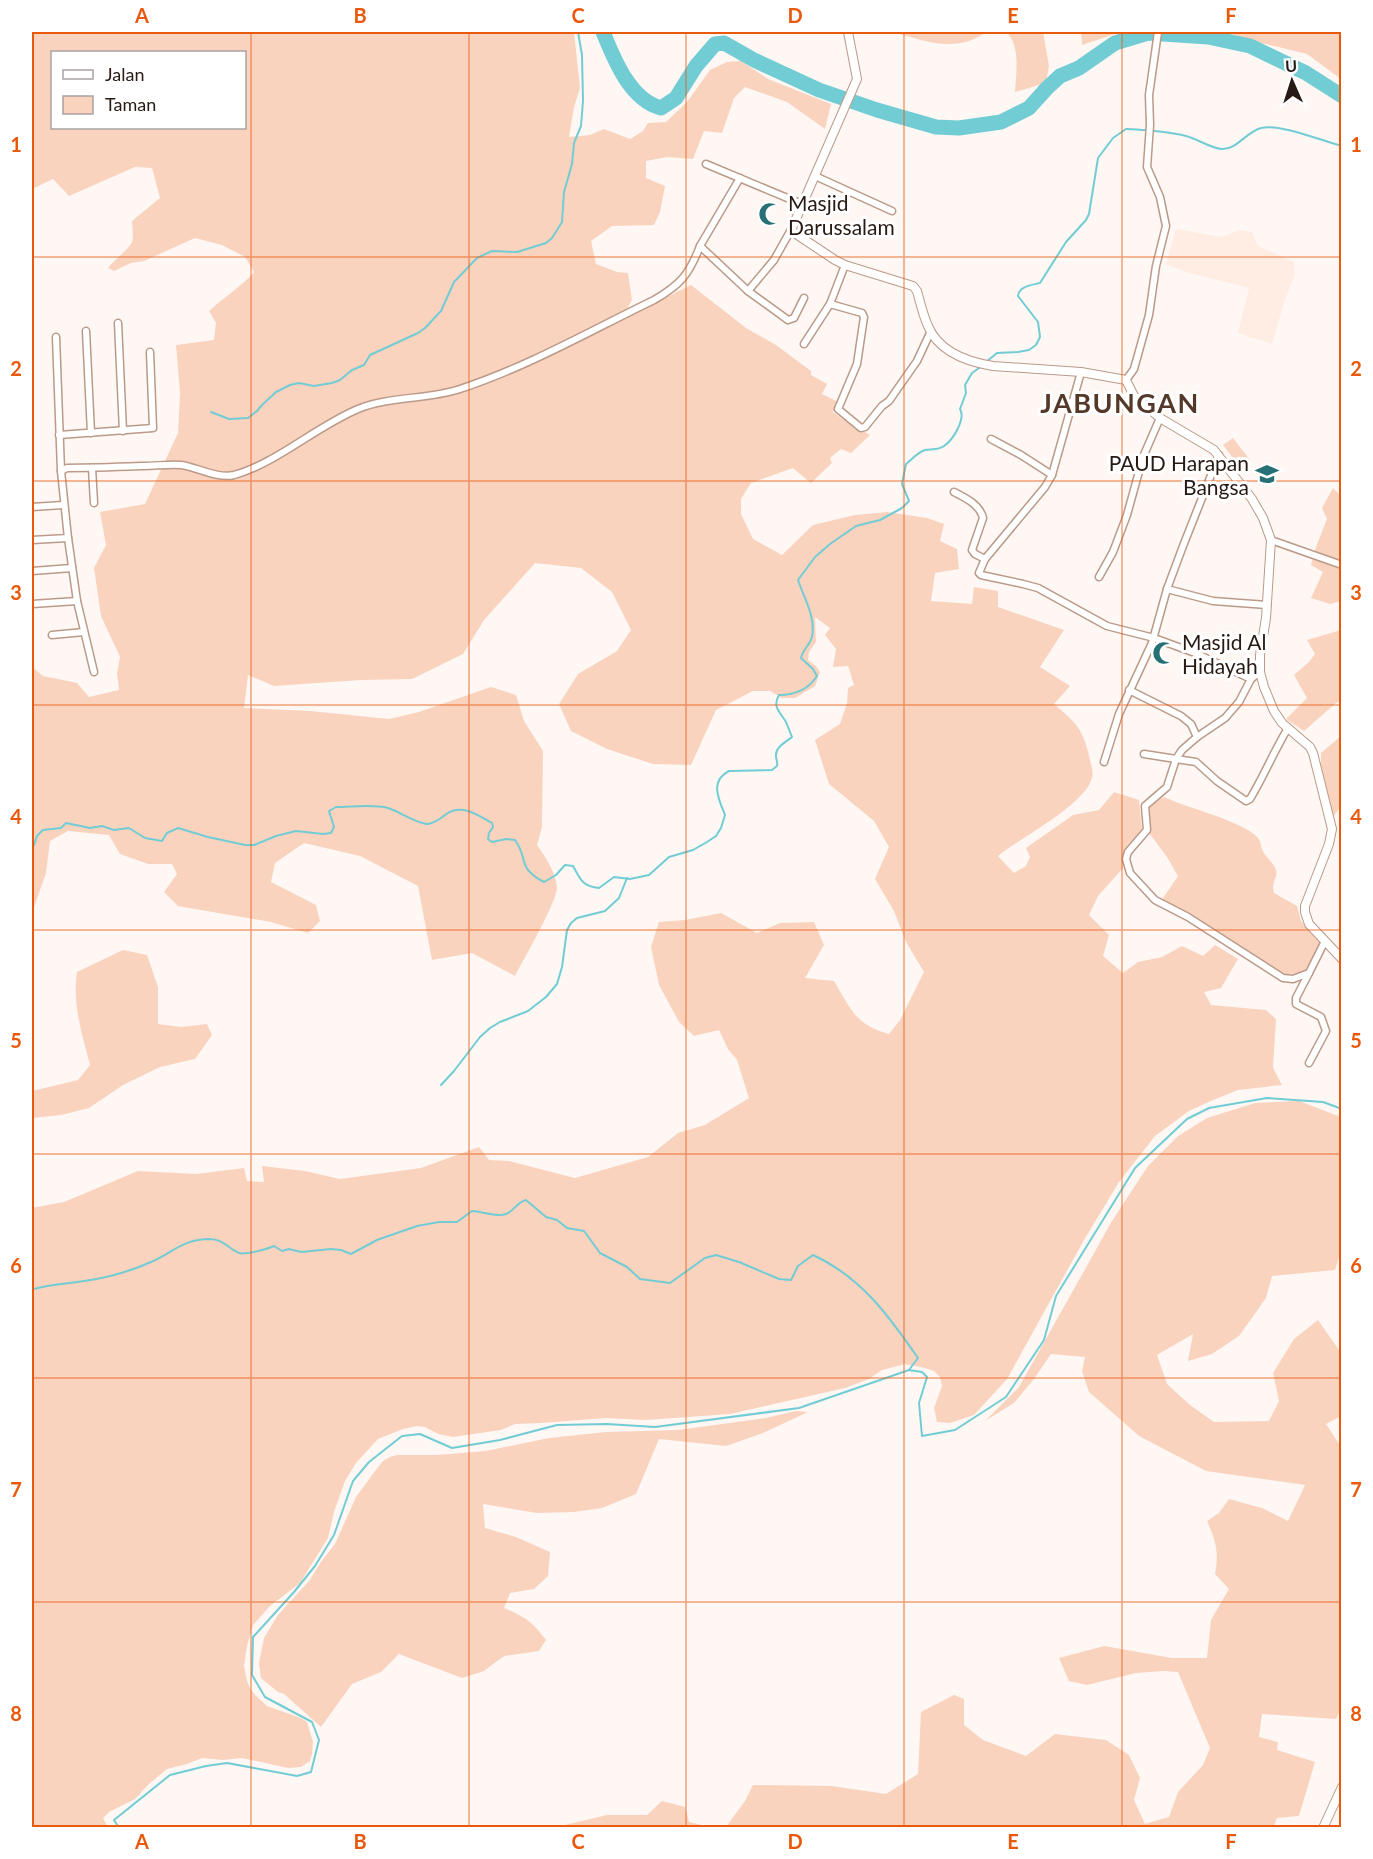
<svg xmlns="http://www.w3.org/2000/svg" width="1373" height="1859" font-family="Lato,sans-serif">
	<style>
		.built { fill: #ffede4 }
		.green { fill: #fad3bf; fill-rule: evenodd }
		.lines { fill: none; stroke-linecap: round; stroke-linejoin: round }
		.stream { stroke: #72ccd4; stroke-width: 2 }
		.river { stroke: #72ccd4; stroke-width: 15 }
		.minor-casing { stroke: #bb9a89; stroke-width: 9 }
		.tertiary-casing { stroke: #bb9a89; stroke-width: 10 }
		.minor { stroke: #fff; stroke-width: 6 }
		.tertiary { stroke: #fff; stroke-width: 8 }
		.grid { fill: none; stroke: #e8590c; stroke-width: 1.5; stroke-opacity: 0.55 }
		.labels { text-anchor: middle; dominant-baseline: central; stroke-width: 6; stroke-linejoin: round; paint-order: stroke }
		.poi-label { font-size: 21px; fill: #271a14; stroke: #fff; text-anchor: start }
		.district-label { font-size: 27px; font-weight: bold; letter-spacing: 1.5px; fill: #543829; stroke: #fff }
		.neatline { fill: none; stroke: #e8590c; stroke-width: 2 }
		.grid-label { font-size: 20px; text-anchor: middle; font-weight: bold; fill: #e8590c }
	</style>
	<rect width="100%" height="100%" fill="#fef7f3"/>
	<polygon class="built" points="1176,229 1222,237 1239,230 1252,232 1258,246 1294,262 1295,275 1285,299 1272,344 1238,333 1249,288 1189,273 1166,264"/>
	<g class="green">
		<path d="M32 32H574L580 88 574 107 569 137 590 135 604 129 630 139 643 131 648 123 666 122 687 102 710 70 727 62 741 61 768 79 831 104 825 129 787 102 745 87 734 98 722 133 704 131 693 159 667 157 646 161V178L665 186 660 212 654 225 612 226 591 241 596 264 617 272 628 273 632 300 628 307 633 314 691 285 746 328 776 345 811 371V375L827 384 822 394 838 402 833 412 841 418 870 435 851 453 841 449 830 458 832 463 811 483 793 468 751 483 741 499V514L753 539 782 555 813 525 855 515 887 512 927 518 944 524 940 541 957 549 959 569 935 573 931 601 972 604 974 587 998 591V607L1064 630 1040 667 1070 686 1054 704C1075 722 1082 727 1089 755 1090 763 1094 770 1092 778 1084 806 1021 837 998 856L1014 873 1026 866 1030 857 1026 848 1073 815 1099 810 1114 792 1139 800 1142 830 1126 847 1123 868 1098 896 1089 915 1109 935 1103 956 1123 973 1138 962 1162 957 1182 946 1203 956 1215 945 1238 959 1221 988 1204 992 1211 1005 1266 1010 1276 1019 1273 1068 1282 1085 1238 1090 1213 1100 1189 1111 1155 1136 1119 1182 1084 1240 1007 1379 974 1415 950 1423 937 1422 934 1408 942 1386 940 1377 934 1371 925 1368 905 1364 882 1370 869 1379 845 1388 730 1414 646 1420 606 1418 541 1423 515 1424 501 1430 453 1437 438 1434 425 1427 417 1426 403 1429 378 1439 356 1463 345 1481 334 1512 328 1538 300 1583 270 1606 253 1625 247 1646 244 1666 247 1681 250 1688 255 1695 267 1706 301 1718 307 1722 313 1742 312 1754 310 1761 301 1767 288 1768 242 1758 223 1760 202 1758 187 1764 167 1769 149 1784 135 1799 109 1812 103 1818 108 1828 32 1827V1208L64 1202 138 1171 196 1174 244 1168 247 1181 264 1182 262 1166 305 1171 340 1179 421 1168 479 1147 489 1160 509 1161 575 1178 648 1157 678 1133 705 1125 749 1098 737 1060 728 1049 719 1030 694 1036 679 1022 659 985 651 947 659 922 685 920 721 913 757 933 780 923 814 922 824 945 805 978 834 981C851 1009 855 1025 889 1034L900 1020 924 972 906 942 894 911 875 879 889 847 874 821 829 784 815 740 840 724 847 703 848 688 854 685 848 666 833 667 836 649 825 635 830 628 815 617 816 642 809 652 808 660 816 666 820 672 815 686 795 698H782L770 691H753L716 710 691 765 653 764 607 749 571 731 559 704 578 674 617 651 631 630 612 592 581 568 535 563 484 620 463 654 412 679 361 680 274 686 248 675 244 708 310 711 389 719 419 712 491 687 516 695 524 721 543 751 542 827 537 845C546 858 555 871 557 887 558 900 523 961 515 976L472 953 432 960 418 886 360 856 304 843 275 863 271 882 316 905 320 921 308 933 271 922 178 906 164 892 177 874 172 864H148L120 854 109 835 68 831 50 841 46 873 32 913V667L43 676 77 683 89 697 119 690 117 673 120 657 101 616 94 568 106 545 100 512 145 504 178 433 180 393 176 345 214 340 216 323 209 311C224 297 241 287 254 272L245 257 222 245 195 238 144 261 131 263 114 271 108 268C114 260 130 248 132 242 134 236 132 227 132 221L160 198 152 168 135 167 69 196 53 179 32 189ZM52 52H244V128H52Z"/>
		<path d="M894 32H986C958 53 926 42 894 32Z"/>
		<path d="M1006 32H1043L1049 66 1046 83 1015 92C1016 74 1021 45 1006 32Z"/>
		<polygon points="1081,32 1121,32 1082,45"/>
		<polygon points="1225,32 1341,32 1341,79 1307,54 1257,42"/>
		<polygon points="1233,438 1250,460 1240,467 1223,445"/>
		<polygon points="1333,488 1341,496 1341,601 1330,604 1311,598 1323,572 1311,565 1316,547 1327,519 1322,508"/>
		<polygon points="1341,630 1341,701 1336,703 1304,731 1286,719 1307,698 1294,675 1309,662 1315,654 1307,640"/>
		<polygon points="1341,736 1341,806 1333,817 1321,767 1321,753"/>
		<path d="M1164 797C1187 808 1243 821 1258 838 1261 842 1261 847 1263 851 1266 858 1274 863 1276 870 1278 878 1271 881 1274 893L1297 906 1301 921 1320 942 1305 972 1285 975 1190 913 1161 901 1178 876 1167 857 1149 833 1147 807Z"/>
		<path d="M123 950 147 955 158 987V1024L181 1027 207 1024 212 1035 195 1059 160 1067 123 1085 89 1108 61 1115 32 1118V1091L78 1080 90 1065C82 1034 72 1004 77 972Z"/>
		<path d="M1299 1101 1341 1117 1342 1247 1335 1270 1272 1276 1266 1298 1239 1336 1212 1354 1188 1361 1193 1334 1157 1355 1167 1384 1190 1405 1214 1422 1269 1421 1279 1401 1273 1373 1294 1339 1318 1320 1341 1353V1416L1326 1424 1341 1447V1708L1336 1719 1262 1714 1259 1737 1278 1742 1277 1750 1315 1762 1299 1816 1277 1818 1273 1828 726 1827 745 1801 753 1785 832 1786 886 1794 918 1774 921 1712 954 1695 964 1699V1725L983 1740 1026 1756 1055 1734 1106 1740 1129 1755 1140 1778 1134 1800 1145 1824 1169 1817 1178 1792 1203 1765 1210 1748 1178 1672 1163 1671 1136 1673 1087 1685 1069 1681 1059 1658 1104 1646 1172 1658H1207L1211 1620 1229 1589 1215 1574C1219 1552 1216 1542 1207 1521L1219 1513 1229 1499 1262 1508 1288 1521 1305 1485 1206 1471 1139 1436 1089 1392 1082 1371 1085 1357 1051 1354 1034 1379 1014 1403 985 1421 1019 1387 1112 1221 1148 1166 1178 1136 1207 1118 1255 1103Z"/>
		<path d="M796 1411 808 1412 763 1433 726 1446 659 1439 636 1494 602 1508 574 1512 537 1513 483 1504 485 1528 516 1537 550 1552 548 1576 534 1589 510 1593 504 1608C525 1617 532 1621 546 1640L539 1651 504 1656 484 1671 462 1678 399 1654 381 1672 352 1684 321 1727 284 1694 278 1692 261 1678 259 1663 264 1638 278 1615 309 1581 321 1562 335 1544 356 1497 378 1467 383 1461 390 1457 397 1455H437L486 1451 549 1438 606 1432 678 1430 766 1418Z"/>
		<polygon points="662,1801 685,1807 689,1822 710,1827 556,1827 607,1815 647,1815"/>
	</g>
	<g class="lines">
		<g class="stream">
			<path d="M986 362 997 353 1018 352 1029 350 1036 345 1040 337 1038 322 1018 296C1019 286 1032 285 1040 283L1066 242 1086 220 1089 214 1098 158 1113 138 1126 129C1146 130 1167 131 1186 136 1198 139 1208 147 1221 149 1237 150 1246 132 1261 128 1279 123 1322 141 1342 146"/>
			<polyline points="211,412 229,419 248,418 257,411 262,405 276,392 290,385 299,383 314,386 332,383 340,380 352,370 364,365 370,355 418,333 425,328 441,311 454,282 477,258 492,251 517,252 546,243 552,238 562,222 564,192 572,164 574,143 581,126 583,101 582,55 578,32"/>
			<path d="M32 851 37 836 43 830 61 828 66 823 90 828 102 826 114 830 129 828 145 838 162 841 167 833 178 828 208 837 245 845H254L276 836 296 831 323 834 331 833 334 827 329 811 336 807C351 807 374 804 388 808 400 812 418 824 428 824 433 823 440 819 445 815 461 803 476 814 492 823L493 827 489 833 488 839 492 842 506 839 515 840C529 859 516 867 544 882L556 875 565 865 573 866C581 880 582 886 599 888L614 877 630 879 649 875 669 857 693 850 707 842 716 836 721 828 725 815C719 800 709 781 729 771L772 770 777 766C778 763 776 759 776 756 775 747 786 742 792 737 790 732 788 727 786 722 780 712 772 707 779 695 794 695 808 690 817 676L813 669 801 658C803 649 810 645 812 637 816 617 804 598 798 580L815 557 830 544 856 526 880 520 902 508 909 501 902 484 906 464C911 460 918 452 925 450 931 449 939 450 944 446 953 440 966 419 960 409L966 393 965 385 972 373 982 366"/>
			<polyline points="441,1085 454,1071 480,1037 490,1028 500,1022 528,1011 546,997 557,984 562,967 567,930 571,923 577,918 605,911 619,898 627,878"/>
			<path d="M34 1289C51 1284 67 1284 84 1281 106 1278 131 1271 151 1262 172 1253 183 1239 210 1239 226 1240 228 1249 239 1253 245 1255 268 1249 274 1246L282 1251 289 1249 301 1252 331 1249 341 1250 351 1254 377 1240 417 1226 439 1222H457L472 1211C482 1211 497 1218 506 1214 514 1211 517 1202 526 1200L546 1217 557 1220 567 1228 584 1231 600 1253 627 1267 640 1279 670 1283 705 1258 716 1255 739 1262 779 1279 791 1280 798 1266 813 1255C861 1277 889 1316 918 1358L909 1370"/>
			<polyline points="119,1828 114,1820 170,1775 206,1766 227,1763 297,1776 311,1772 319,1740 312,1722 265,1697 252,1675 253,1637 294,1592 315,1566 334,1535 353,1481 369,1462 402,1436 420,1434 452,1448 500,1440 557,1425 607,1424 655,1427 799,1408 909,1370 922,1372 927,1377 919,1403 922,1436 955,1430 1006,1397 1044,1340 1056,1296 1135,1168 1187,1119 1209,1108 1267,1098 1323,1102 1342,1109"/>
		</g>
		<path class="river" d="M603 32C614 59 630 100 661 108L676 98 696 66 715 44 724 43 754 60 819 90 877 110 936 127 959 128 1001 122 1029 108 1047 88 1060 76 1079 68 1115 43 1148 33 1208 37 1250 46 1306 73 1342 96"/>
		<g class="minor-casing">
			<g id="minor">
				<polyline points="706,164 804,205"/>
				<polyline points="815,176 892,211"/>
				<polyline points="740,178 700,246 748,291 788,320 794,318 804,298"/>
				<polyline points="748,291 774,260 792,228"/>
				<polyline points="830,304 862,313 864,317 857,364 838,409 861,428 865,427 882,406 889,401 917,361 931,331"/>
				<polyline points="118,323 123,431"/>
				<polyline points="86,331 91,433"/>
				<polyline points="56,337 61,471"/>
				<polyline points="804,344 830,304 845,265"/>
				<polyline points="1081,372 1052,475 1045,487 985,559 979,573 981,575 1023,584 1038,588 1107,626 1154,638 1195,653 1251,679"/>
				<polyline points="1126,380 1134,369 1149,315 1156,266 1166,226 1160,197 1147,167 1150,125 1149,95 1158,32"/>
				<polyline points="59,435 153,428 150,352"/>
				<polyline points="991,439 1021,455 1052,475"/>
				<polyline points="92,468 94,503"/>
				<path d="M954 492C966 498 980 505 983 518L972 550 975 554 985 559"/>
				<polyline points="32,507 63,505"/>
				<polyline points="68,538 77,601 94,672"/>
				<path d="M32 540 68 538 61 471 67 468C93 468 118 467 144 466 156 466 169 464 181 465 197 467 217 479 234 475 275 464 317 426 358 409 389 396 427 400 460 389 527 367 590 331 654 300 680 285 689 275 700 246"/>
				<polyline points="1271,540 1342,565"/>
				<polyline points="32,571 72,568"/>
				<polyline points="1099,577 1113,552 1127,515 1143,457 1160,418"/>
				<polyline points="1167,589 1213,601 1267,605"/>
				<polyline points="32,604 77,601"/>
				<polyline points="52,635 84,632"/>
				<polyline points="1129,690 1181,716 1191,724 1197,737 1182,750 1176,759 1144,754"/>
				<path d="M1288 728C1274 751 1264 776 1250 799L1246 801 1217 781 1196 762 1176 759 1167 787 1145 806 1147 830 1128 852 1126 859 1130 873 1155 900 1188 917 1283 978 1293 979 1309 973 1325 941"/>
				<polyline points="1197,737 1225,718 1239,702 1251,679 1260,672"/>
				<polyline points="1104,762 1119,714 1152,643 1167,589 1183,546 1219,455"/>
				<polyline points="1309,1063 1326,1031 1321,1017 1296,1004 1296,998 1309,973"/>
			</g>
		</g>
		<g class="tertiary-casing">
			<g id="tertiary">
				<path d="M848 32 857 79 792 228 793 232 835 260 845 265 913 286 917 291C920 302 923 315 928 326 939 352 968 362 993 366L1081 372 1126 380 1134 396 1160 418 1214 450 1252 499 1263 518 1271 540 1266 618 1260 655V672L1264 687 1274 711 1282 723 1310 747 1313 753 1332 829 1329 844 1305 906V912L1309 924 1342 959"/>
				<polyline points="1323,1828 1342,1787"/>
			</g>
		</g>
		<use href="#minor" class="minor"/>
		<use href="#tertiary" class="tertiary"/>
	</g>
	<path class="grid" d="M251 32V1828M469 32V1828M686 32V1828M904 32V1828M1122 32V1828M32 257H1342M32 481H1342M32 705H1342M32 930H1342M32 1154H1342M32 1378H1342M32 1602H1342"/>
	<defs>
		<g id="mosque-bare" transform="scale(1.8)"><path d="M3.5-4.9A6 6 0 1 0 3.5 4.9A5 5 0 1 1 3.5-4.9Z" fill="#267076" stroke="#fff" stroke-width="2.5" paint-order="stroke"/></g>
		<g id="school-bare" transform="scale(1.8)"><path d="M0-5L7-2L0 1L-7-2ZM-4 1L0 2.5L4 1V4Q0 6-4 4Z" fill="#267076" stroke="#fff" stroke-width="2.5" paint-order="stroke"/></g>
	</defs>
	<g fill-rule="evenodd">
		<use href="#mosque-bare" x="770" y="214"/>
		<use href="#school-bare" x="1267" y="474"/>
		<use href="#mosque-bare" x="1164" y="653"/>
	</g>
	<g class="labels">
		<g class="poi-label">
			<text x="788" y="202">Masjid<tspan x="788" dy="24">Darussalam</tspan></text>
			<text x="1249" y="462" text-anchor="end">PAUD Harapan<tspan x="1249" dy="24">Bangsa</tspan></text>
			<text x="1182" y="641">Masjid Al<tspan x="1182" dy="24">Hidayah</tspan></text>
		</g>
		<g class="district-label">
			<text x="1120" y="402">JABUNGAN</text>
		</g>
	</g>
	<rect width="1373" height="1859" fill="none" stroke="#ffffff" stroke-width="66"/>
	<rect x="51" y="51" width="195" height="78" fill="#ffffff" stroke="#a9a3a1" stroke-width="1.5"/>
	<rect x="63" y="70" width="30" height="9" fill="#ffffff" stroke="#a9a3a1" stroke-width="1.5"/>
	<text x="105" y="81" font-size="18" fill="#271a14">Jalan</text>
	<rect x="63" y="96" width="30" height="18" fill="#fad3bf" stroke="#a9a3a1" stroke-width="1.5"/>
	<text x="105" y="111" font-size="18" fill="#271a14">Taman</text>
	<g transform="translate(1292 81) rotate(357)" stroke="#ffffff" stroke-width="4.5" paint-order="stroke">
	<path d="M0-4.5L10 22L0 15L-10 22Z" fill="#271a14"/>
	<text y="-9" font-size="16" font-weight="bold" text-anchor="middle" fill="#271a14">U</text>
	</g>
	<rect x="33" y="33" width="1307" height="1793" class="neatline"/>
	<g class="grid-label">
		<text x="142" y="23">A</text>
		<text x="360" y="23">B</text>
		<text x="578" y="23">C</text>
		<text x="795" y="23">D</text>
		<text x="1013" y="23">E</text>
		<text x="1231" y="23">F</text>
		<text x="16" y="152">1</text>
		<text x="1356" y="152">1</text>
		<text x="16" y="376">2</text>
		<text x="1356" y="376">2</text>
		<text x="16" y="600">3</text>
		<text x="1356" y="600">3</text>
		<text x="16" y="824">4</text>
		<text x="1356" y="824">4</text>
		<text x="16" y="1048">5</text>
		<text x="1356" y="1048">5</text>
		<text x="16" y="1273">6</text>
		<text x="1356" y="1273">6</text>
		<text x="16" y="1497">7</text>
		<text x="1356" y="1497">7</text>
		<text x="16" y="1721">8</text>
		<text x="1356" y="1721">8</text>
		<text x="142" y="1849">A</text>
		<text x="360" y="1849">B</text>
		<text x="578" y="1849">C</text>
		<text x="795" y="1849">D</text>
		<text x="1013" y="1849">E</text>
		<text x="1231" y="1849">F</text>
	</g>
</svg>
